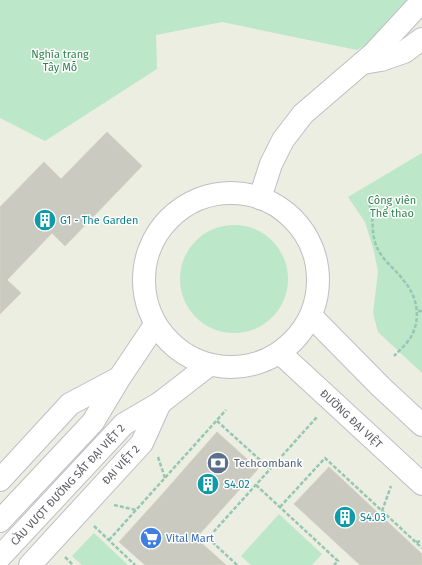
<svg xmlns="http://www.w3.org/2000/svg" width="422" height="565" font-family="'Fira Sans',sans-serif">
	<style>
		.green { fill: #bce7c9 }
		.building { fill: #cacac0; stroke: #d2d2bf }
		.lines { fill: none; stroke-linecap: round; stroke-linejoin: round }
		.tertiary-casing { stroke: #bebec6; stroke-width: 24 }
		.path { stroke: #95c7b3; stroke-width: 2.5; stroke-dasharray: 4 2; stroke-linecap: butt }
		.tertiary { stroke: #fff; stroke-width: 22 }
		.labels { text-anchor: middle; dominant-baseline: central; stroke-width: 3; stroke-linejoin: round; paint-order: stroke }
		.park-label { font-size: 11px; fill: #30844e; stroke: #fff }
		.culture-label { font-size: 11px; fill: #0d838f; stroke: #fff; text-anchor: start }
		.street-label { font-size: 11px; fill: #5a5b63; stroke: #fff }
		.service-label { font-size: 11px; fill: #4e5e75; stroke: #fff; text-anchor: start }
		.shop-label { font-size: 11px; fill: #366cbe; stroke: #fff; text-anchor: start }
	</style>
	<rect width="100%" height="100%" fill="#eceee1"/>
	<g class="green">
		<polygon points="0,0 410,0 375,39 357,50 222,22 156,35 157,69 45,141 0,118"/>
		<polygon points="422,153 422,373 378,332 373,313 378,272 374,251 365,222 348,197"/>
		<circle cx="234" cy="279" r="54"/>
		<polygon points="279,514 322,554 312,565 251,565 241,556"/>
		<polygon points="94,533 128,565 82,565 72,556"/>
	</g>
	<g class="building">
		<polygon points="107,132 142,166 65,246 52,233 7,280 21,293 0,314 0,207 44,162 61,179"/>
		<polygon points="217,432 258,469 196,538 226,565 145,565 119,542 158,499"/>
		<polygon points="329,467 422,554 422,565 360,565 294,504"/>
	</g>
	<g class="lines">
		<g class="tertiary-casing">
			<g id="tertiary">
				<polyline points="363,63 381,60 404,52 422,39"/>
				<circle cx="231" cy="280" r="87"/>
				<polyline points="260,198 271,164 283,140 303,114 374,53 422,1"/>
				<polyline points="311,316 381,387 422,425"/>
				<polyline points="280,353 422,484"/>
				<polyline points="0,480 70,404 119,378"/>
				<polyline points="0,521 93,422 120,377 155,325"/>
				<polyline points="0,557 124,424 160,403 209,365"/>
				<polyline points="30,565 142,443 160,403"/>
			</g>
		</g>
		<g class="path">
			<path d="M368 200C369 204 371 209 372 214 373 228 372 241 380 253 386 263 397 271 404 281 417 296 421 317 412 335 408 343 400 350 394 356"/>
			<polyline points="418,311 422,311"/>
			<polyline points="217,421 270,469"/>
			<polyline points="158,457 165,478"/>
			<polyline points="256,485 338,561 334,565"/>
			<polyline points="114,505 136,510"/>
			<polyline points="280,507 325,458 422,548"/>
			<polyline points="382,511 391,486"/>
			<polyline points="94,526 135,565"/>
			<polyline points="109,540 226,410"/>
			<polyline points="416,542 422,541"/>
			<polyline points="65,557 73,565"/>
			<polyline points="237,565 208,538 317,417"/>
		</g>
		<use href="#tertiary" class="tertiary"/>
	</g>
	<defs>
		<g id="building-disc" transform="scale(1.15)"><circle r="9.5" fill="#0f9aa8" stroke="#fff"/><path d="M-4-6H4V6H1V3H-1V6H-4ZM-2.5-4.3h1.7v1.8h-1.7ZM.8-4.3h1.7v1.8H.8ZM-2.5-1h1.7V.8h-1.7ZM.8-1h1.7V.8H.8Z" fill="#fff"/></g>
		<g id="bank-disc" transform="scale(1.15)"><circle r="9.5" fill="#5c6f8a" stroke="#fff"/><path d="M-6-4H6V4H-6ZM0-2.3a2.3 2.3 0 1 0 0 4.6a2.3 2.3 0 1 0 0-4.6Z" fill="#fff"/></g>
		<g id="supermarket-disc" transform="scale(1.15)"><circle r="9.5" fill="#3f7fe0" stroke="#fff"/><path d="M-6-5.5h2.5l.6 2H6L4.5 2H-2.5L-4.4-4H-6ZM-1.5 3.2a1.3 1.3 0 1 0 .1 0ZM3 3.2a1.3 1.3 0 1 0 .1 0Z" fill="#fff"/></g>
	</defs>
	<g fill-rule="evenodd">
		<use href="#building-disc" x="45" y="220"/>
		<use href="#bank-disc" x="218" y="463"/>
		<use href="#building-disc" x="208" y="484"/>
		<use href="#building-disc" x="345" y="517"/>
		<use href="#supermarket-disc" x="151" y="538"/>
	</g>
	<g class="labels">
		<g class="park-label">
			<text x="60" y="54">Nghĩa trang<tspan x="60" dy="13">Tây Mỗ</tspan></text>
			<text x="392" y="200">Công viên<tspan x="392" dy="13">Thể thao</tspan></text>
		</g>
		<g class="culture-label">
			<text x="60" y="220">G1 - The Garden</text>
			<text x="224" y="484">S4.02</text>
			<text x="360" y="517">S4.03</text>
		</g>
		<g class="street-label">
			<text transform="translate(351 419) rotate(43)">ĐƯỜNG ĐẠI VIỆT</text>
			<text transform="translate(121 465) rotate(-47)">ĐẠI VIỆT 2</text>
			<text transform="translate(68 485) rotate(-47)">CẦU VƯỢT ĐƯỜNG SẮT ĐẠI VIỆT 2</text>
		</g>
		<g class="service-label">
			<text x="234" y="463">Techcombank</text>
		</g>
		<g class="shop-label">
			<text x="166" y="538">Vital Mart</text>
		</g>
	</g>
</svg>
